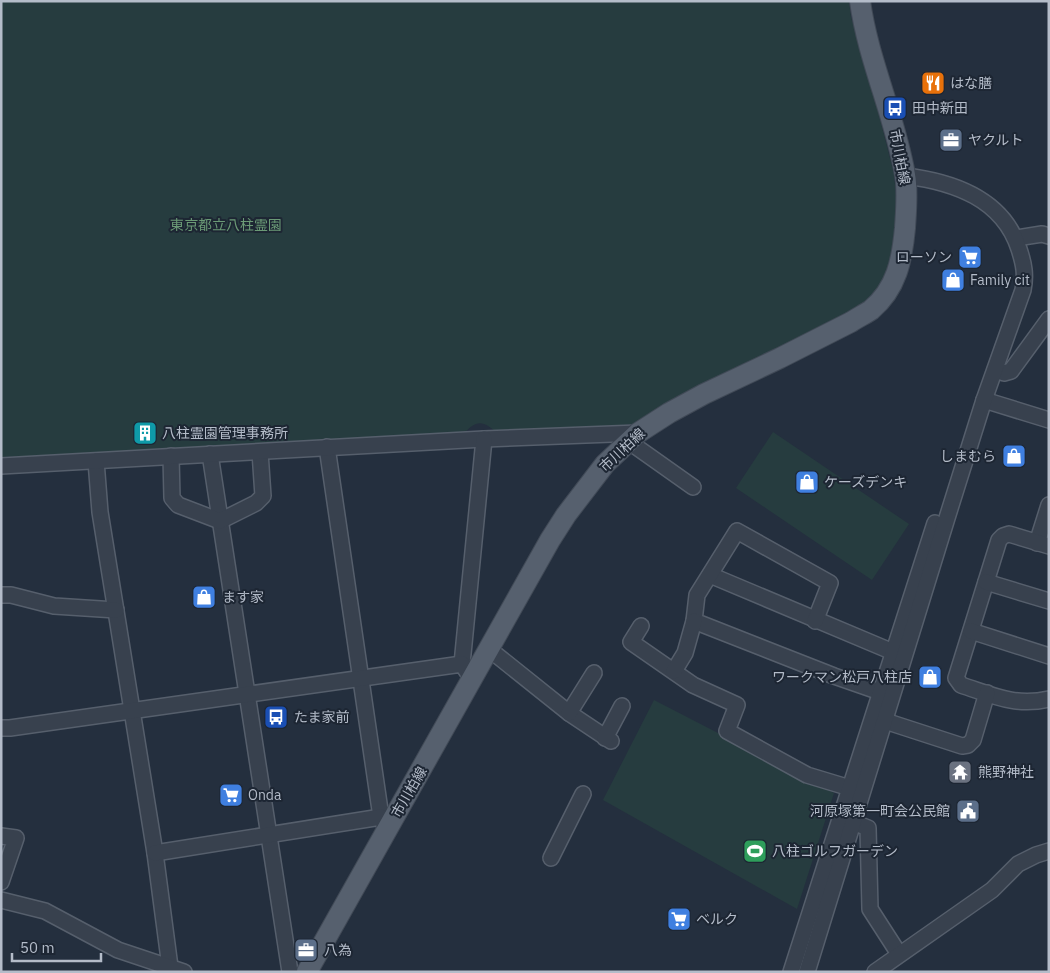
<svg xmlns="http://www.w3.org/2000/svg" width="1050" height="973" font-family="'IBM Plex Sans','Noto Sans JP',sans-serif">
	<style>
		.green { fill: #263c3f }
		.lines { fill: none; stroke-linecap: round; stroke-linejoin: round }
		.minor-casing { stroke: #565f6c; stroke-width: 18 }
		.major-casing { stroke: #414a57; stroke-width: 22 }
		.minor { stroke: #38414e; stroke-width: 15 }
		.major { stroke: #56606e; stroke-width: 20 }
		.labels { text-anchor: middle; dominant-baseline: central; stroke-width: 4; stroke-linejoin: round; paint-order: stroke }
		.poi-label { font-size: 14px; fill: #b4bcc9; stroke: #1d2633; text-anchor: start }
		.street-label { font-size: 14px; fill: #b4bcc9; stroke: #1d2633 }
		.park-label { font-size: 14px; fill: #6b9a76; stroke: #1d2633 }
	</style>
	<rect width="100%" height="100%" fill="#242f3e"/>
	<g class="green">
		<path d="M1 1H849L851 17 870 80 894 174 897 206 892 258 882 284 866 301 849 313 635 424 498 434C483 420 476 419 462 436L182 451 1 457Z"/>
		<polygon points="773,432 909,524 872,580 736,488"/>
		<polygon points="654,700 834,793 797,909 603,800"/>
	</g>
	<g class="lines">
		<g class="minor-casing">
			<g id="minor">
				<polyline points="1016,238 1042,234 1049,236"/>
				<polyline points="995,370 1004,373 1011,371 1049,319"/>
				<polyline points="984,400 1049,420"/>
				<polyline points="628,441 693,487"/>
				<polyline points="327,447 381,817 387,831"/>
				<polyline points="210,454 290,972"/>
				<polyline points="171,456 172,498 178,505 220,521 256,503 263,496 260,452"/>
				<polyline points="96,461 100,512 155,853 170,967"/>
				<polyline points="1,466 484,439 638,433"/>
				<polyline points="1037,543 1049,505"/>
				<path d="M1049 546 1009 534 1003 536 999 540 956 678 961 685C992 695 1015 707 1049 699"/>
				<polyline points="710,575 893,652"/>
				<polyline points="986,582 1049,601"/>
				<polyline points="1,595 11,595 54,606 116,610"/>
				<polyline points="815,621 830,583 737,531 697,595 694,621 834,676 880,692"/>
				<polyline points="641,626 631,642 693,685 737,705 727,731 807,775 850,788"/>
				<polyline points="971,631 1049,656"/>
				<polyline points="489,649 569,713 611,741"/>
				<polyline points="462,664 484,439"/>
				<polyline points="674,671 685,653 694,621"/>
				<polyline points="569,713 594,673"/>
				<polyline points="885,721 962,746 968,745 973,740 987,693"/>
				<path d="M1 728H10C161 708 311 684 462 664L472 679"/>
				<polyline points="605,738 622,706"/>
				<polyline points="853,822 868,828 870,909 899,954"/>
				<polyline points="1,836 16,838 1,882"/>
				<polyline points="155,853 381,817"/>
				<polyline points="551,858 583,794"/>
				<polyline points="1,900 45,911 118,950 184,972"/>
				<polyline points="791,972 935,523"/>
				<path d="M807 972 947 518 984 400 1023 290C1026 275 1024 264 1019 249 1003 199 954 182 906 176"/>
				<polyline points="875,972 992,890 1018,864 1036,855 1049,851"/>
			</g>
		</g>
		<g class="major-casing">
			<path id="major" d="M307 972 550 540 566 515 605 464 638 433 669 413 704 394 780 358 851 322C857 318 865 314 871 310 897 288 902 260 905 228 906 211 908 191 905 175 895 116 868 60 860 1"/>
		</g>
		<use href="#minor" class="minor"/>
		<use href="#major" class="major"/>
	</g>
	<defs>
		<g id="restaurant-square" transform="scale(1.25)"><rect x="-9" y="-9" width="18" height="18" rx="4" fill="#e8710a" stroke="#1d2633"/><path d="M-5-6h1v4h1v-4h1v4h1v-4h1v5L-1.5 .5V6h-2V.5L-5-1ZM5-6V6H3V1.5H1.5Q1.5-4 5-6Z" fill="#fff"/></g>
		<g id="bus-square" transform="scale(1.25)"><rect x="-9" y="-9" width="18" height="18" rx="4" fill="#1a4fb4" stroke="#1d2633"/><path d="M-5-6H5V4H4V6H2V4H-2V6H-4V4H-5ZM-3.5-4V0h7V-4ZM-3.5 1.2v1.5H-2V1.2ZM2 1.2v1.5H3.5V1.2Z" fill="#fff"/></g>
		<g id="office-square" transform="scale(1.25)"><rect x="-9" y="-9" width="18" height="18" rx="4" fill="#5c6f8a" stroke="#1d2633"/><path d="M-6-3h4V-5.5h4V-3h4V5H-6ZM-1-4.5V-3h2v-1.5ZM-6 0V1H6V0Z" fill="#fff"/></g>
		<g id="supermarket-square" transform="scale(1.25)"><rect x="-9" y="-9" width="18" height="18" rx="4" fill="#3f7fe0" stroke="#1d2633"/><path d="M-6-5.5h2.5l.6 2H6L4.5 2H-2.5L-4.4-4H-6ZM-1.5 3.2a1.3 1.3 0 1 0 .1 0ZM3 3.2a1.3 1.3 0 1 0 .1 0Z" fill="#fff"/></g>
		<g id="shop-square" transform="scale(1.25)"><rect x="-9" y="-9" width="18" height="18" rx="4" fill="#3f7fe0" stroke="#1d2633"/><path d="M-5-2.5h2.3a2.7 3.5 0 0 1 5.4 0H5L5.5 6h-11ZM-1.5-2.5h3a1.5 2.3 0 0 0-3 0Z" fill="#fff"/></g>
		<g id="building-square" transform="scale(1.25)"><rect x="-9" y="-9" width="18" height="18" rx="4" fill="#0f9aa8" stroke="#1d2633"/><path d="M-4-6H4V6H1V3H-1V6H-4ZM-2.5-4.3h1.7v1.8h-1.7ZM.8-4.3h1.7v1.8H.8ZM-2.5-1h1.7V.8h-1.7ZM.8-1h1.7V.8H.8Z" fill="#fff"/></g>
		<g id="temple-square" transform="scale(1.25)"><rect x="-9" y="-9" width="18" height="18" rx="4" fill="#6b7280" stroke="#1d2633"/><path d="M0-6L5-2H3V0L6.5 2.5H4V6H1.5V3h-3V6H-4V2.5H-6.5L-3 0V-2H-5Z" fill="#fff"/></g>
		<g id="civic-square" transform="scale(1.25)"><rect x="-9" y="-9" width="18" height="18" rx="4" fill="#5c6f8a" stroke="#1d2633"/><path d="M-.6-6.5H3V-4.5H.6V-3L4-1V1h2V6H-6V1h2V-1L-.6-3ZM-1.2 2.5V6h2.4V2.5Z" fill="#fff"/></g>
		<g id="stadium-square" transform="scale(1.25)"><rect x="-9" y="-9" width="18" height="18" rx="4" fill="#2e9e5b" stroke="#1d2633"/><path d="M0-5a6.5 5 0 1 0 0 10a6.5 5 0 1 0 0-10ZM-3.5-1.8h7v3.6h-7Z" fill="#fff"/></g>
	</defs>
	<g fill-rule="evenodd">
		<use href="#restaurant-square" x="933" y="83"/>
		<use href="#bus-square" x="895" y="108"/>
		<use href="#office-square" x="951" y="140"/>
		<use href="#supermarket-square" x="970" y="257"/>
		<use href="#shop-square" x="953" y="280"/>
		<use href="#building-square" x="145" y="433"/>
		<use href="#shop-square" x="1014" y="456"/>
		<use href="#shop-square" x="807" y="482"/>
		<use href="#shop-square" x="204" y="597"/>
		<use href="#shop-square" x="930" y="677"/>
		<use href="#bus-square" x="276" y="717"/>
		<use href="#temple-square" x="960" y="772"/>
		<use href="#supermarket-square" x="231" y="795"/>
		<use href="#civic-square" x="968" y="811"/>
		<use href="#stadium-square" x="755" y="851"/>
		<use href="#supermarket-square" x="679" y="919"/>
		<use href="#office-square" x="306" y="950"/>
	</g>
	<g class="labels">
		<g class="poi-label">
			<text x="950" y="83">はな膳</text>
			<text x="912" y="108">田中新田</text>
			<text x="968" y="140">ヤクルト</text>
			<text x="952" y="257" text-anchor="end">ローソン</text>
			<text x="970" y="280">Family cit</text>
			<text x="162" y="433">八柱霊園管理事務所</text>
			<text x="996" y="456" text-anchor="end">しまむら</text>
			<text x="824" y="482">ケーズデンキ</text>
			<text x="222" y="597">ます家</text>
			<text x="912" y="677" text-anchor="end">ワークマン松戸八柱店</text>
			<text x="294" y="717">たま家前</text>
			<text x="978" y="772">熊野神社</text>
			<text x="248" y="795">Onda</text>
			<text x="950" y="811" text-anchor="end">河原塚第一町会公民館</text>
			<text x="772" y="851">八柱ゴルフガーデン</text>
			<text x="696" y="919">ベルク</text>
			<text x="324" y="950">八為</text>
		</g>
		<g class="street-label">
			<text transform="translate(900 157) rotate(79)">市川柏線</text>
			<text transform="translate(622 450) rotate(-43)">市川柏線</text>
			<text transform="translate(409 792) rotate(-60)">市川柏線</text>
		</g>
		<g class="park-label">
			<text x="226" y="225">東京都立八柱霊園</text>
		</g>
	</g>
	<rect width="1050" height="973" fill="none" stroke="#b4bcc9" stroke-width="5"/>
	<path d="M12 953v8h89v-8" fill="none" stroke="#b4bcc9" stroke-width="2.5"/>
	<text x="20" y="953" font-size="15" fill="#b4bcc9" stroke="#1d2633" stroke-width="4" paint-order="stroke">50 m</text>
</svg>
